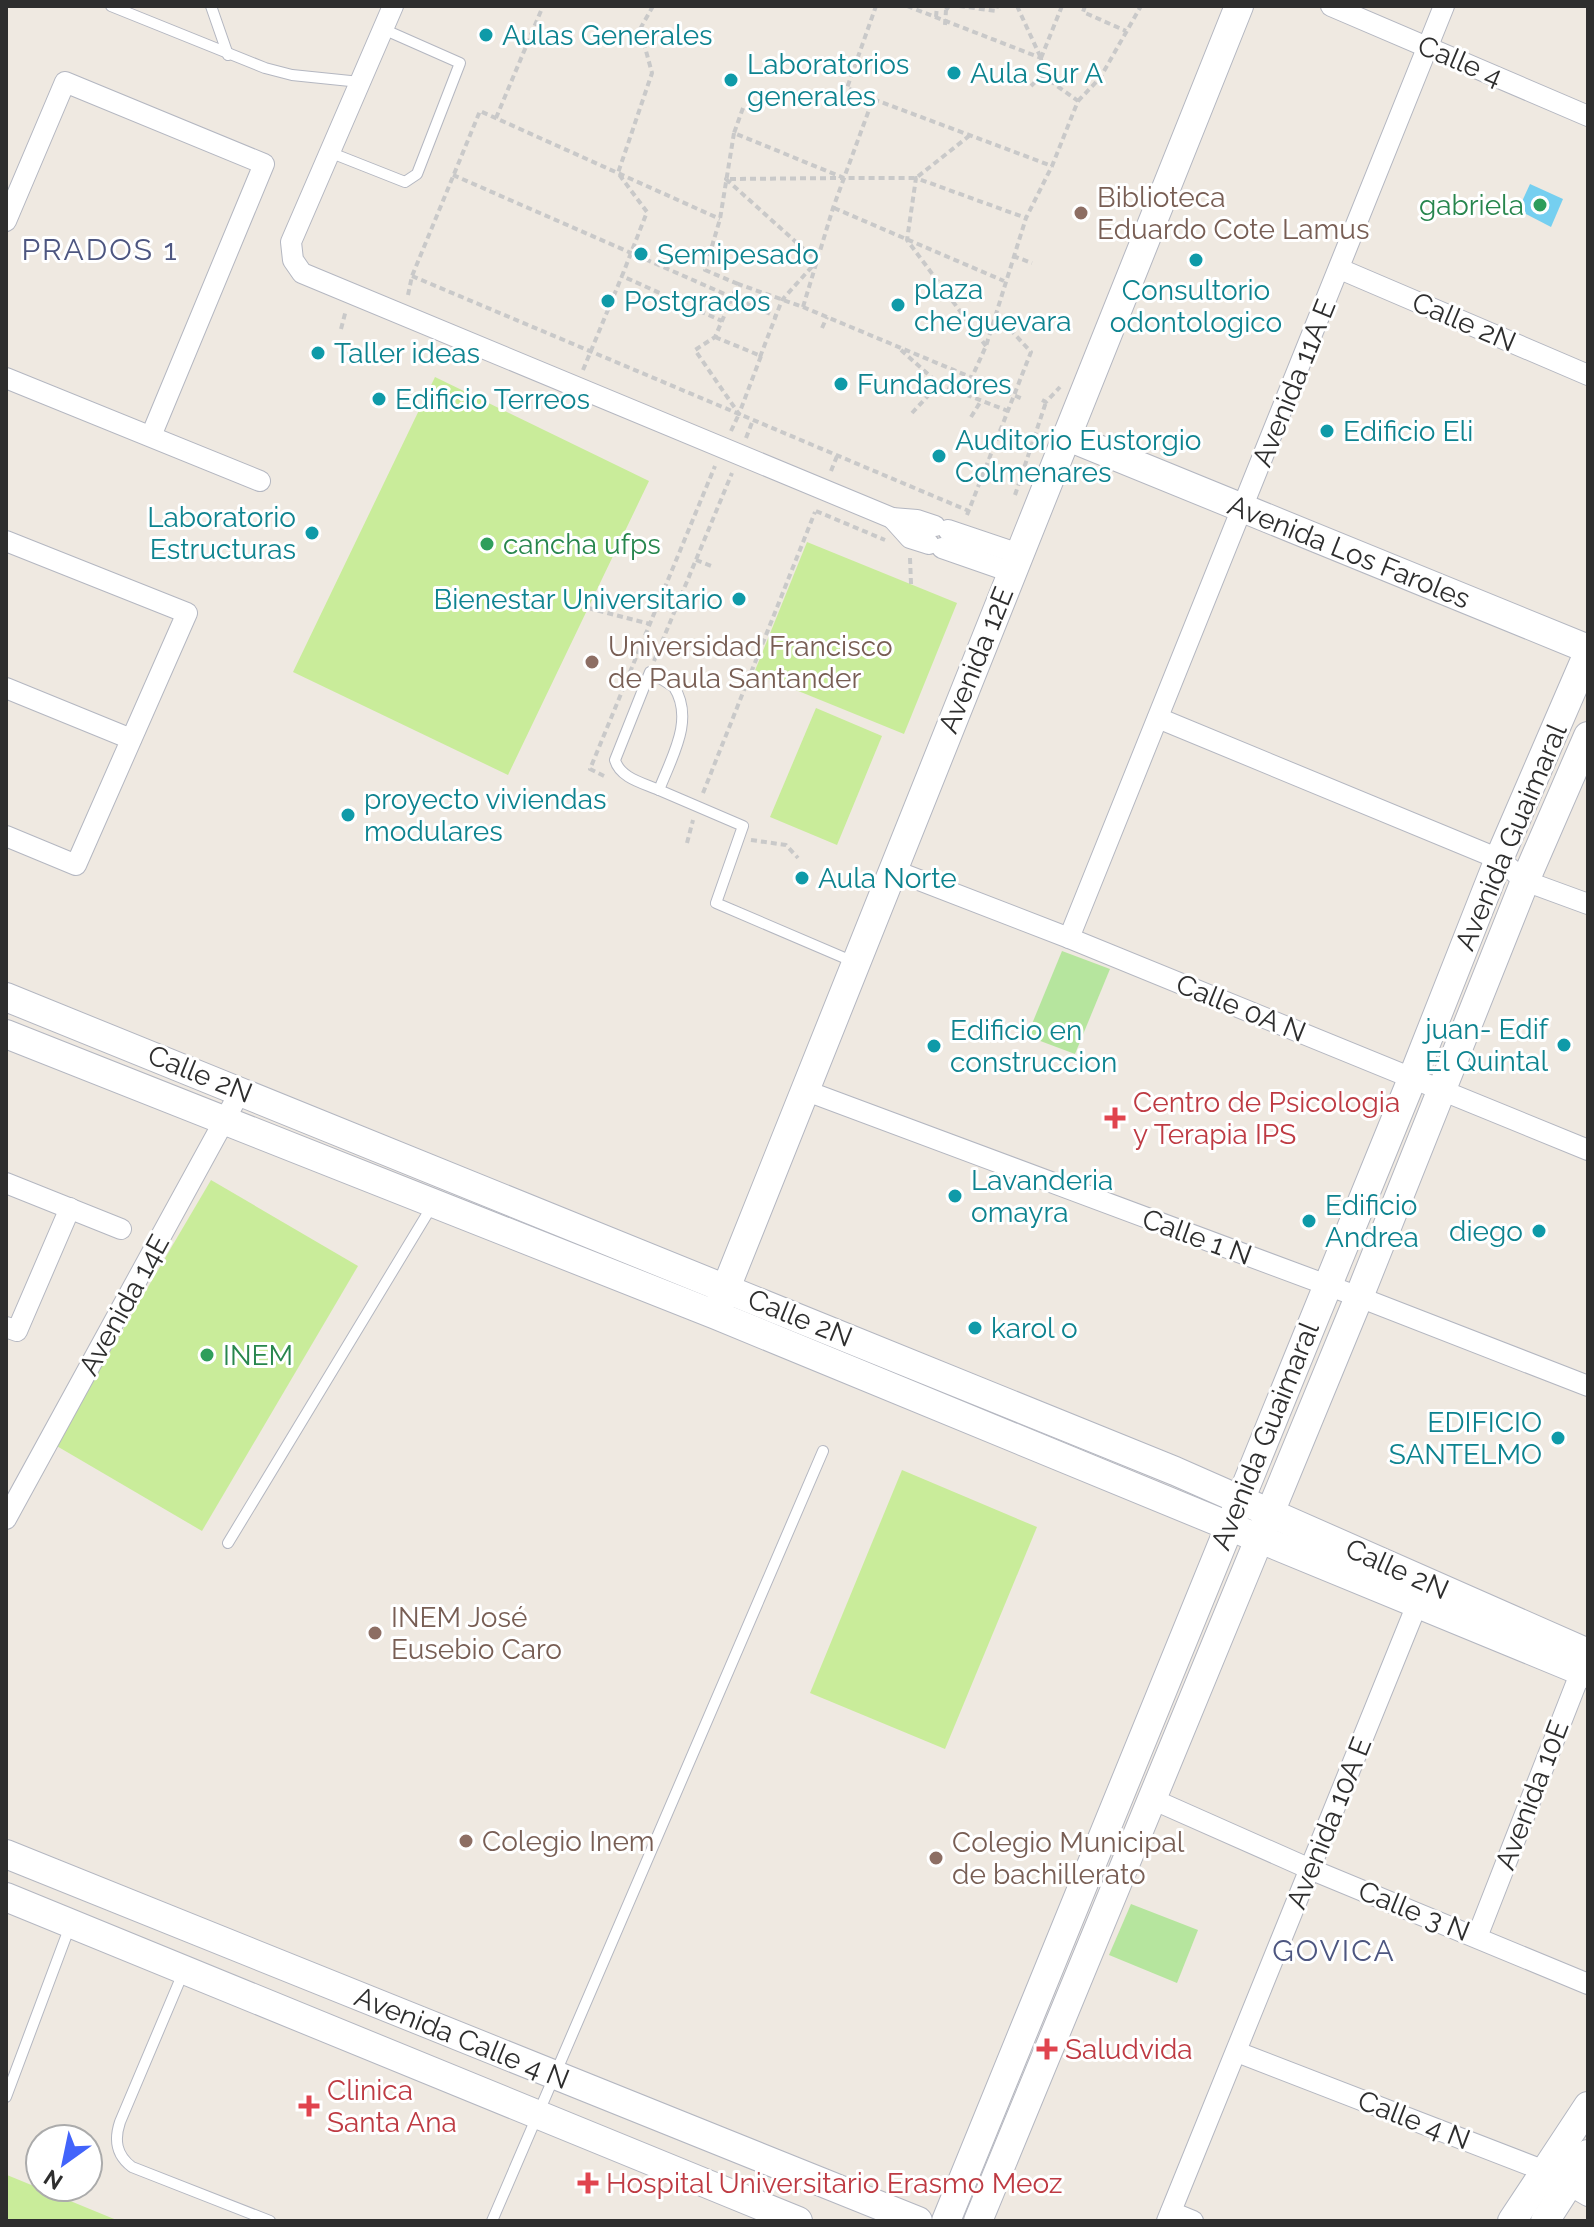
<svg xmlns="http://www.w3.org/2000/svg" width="1594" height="2227" font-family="Raleway,sans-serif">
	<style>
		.grass { fill: #b6e59e }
		.pitch { fill: #c9ec9a }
		.water { fill: #75cff0 }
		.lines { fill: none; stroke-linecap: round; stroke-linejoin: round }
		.lane-casing { stroke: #b4b7c1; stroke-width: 12 }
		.street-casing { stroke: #b4b7c1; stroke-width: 22 }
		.secondary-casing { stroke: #b4b7c1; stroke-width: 30 }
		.path { stroke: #c9c9c9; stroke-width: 4; stroke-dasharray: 6 4; stroke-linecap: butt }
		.lane { stroke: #fff; stroke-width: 10 }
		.street { stroke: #fff; stroke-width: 20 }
		.secondary { stroke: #fff; stroke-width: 28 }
		.path-bridge { stroke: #c9c9c9; stroke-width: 4; stroke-dasharray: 6 4; stroke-linecap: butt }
		.culture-dot { fill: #0f9aa8; stroke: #fff; stroke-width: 3 }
		.leisure-dot { fill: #2e9e5b; stroke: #fff; stroke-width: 3 }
		.education-dot { fill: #8d6e63; stroke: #fff; stroke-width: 3 }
		.health-dot { fill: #e0444e; stroke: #fff; stroke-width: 3 }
		.labels { text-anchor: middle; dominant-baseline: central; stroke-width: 6; stroke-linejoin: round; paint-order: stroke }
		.culture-label { font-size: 28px; fill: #0d838f; stroke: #fff; text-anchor: start }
		.street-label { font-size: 28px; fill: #2e2e2e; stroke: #fff }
		.education-label { font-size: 28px; fill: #785e54; stroke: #fff; text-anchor: start }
		.leisure-label { font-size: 28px; fill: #27864d; stroke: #fff; text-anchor: start }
		.health-label { font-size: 28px; fill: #be3a42; stroke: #fff; text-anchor: start }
		.neighbourhood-label { font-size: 30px; letter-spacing: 2px; fill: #4d5680; stroke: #fff }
	</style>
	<rect width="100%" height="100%" fill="#efe9e1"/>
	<g class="grass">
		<polygon points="1062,951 1110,969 1075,1054 1027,1036"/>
		<polygon points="1131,1904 1198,1930 1177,1983 1109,1955"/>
	</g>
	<g class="pitch">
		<polygon points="435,377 649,481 508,775 293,672"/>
		<polygon points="807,542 957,603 904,734 754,673"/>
		<polygon points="816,708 882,736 837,845 770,817"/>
		<polygon points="211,1180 358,1266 202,1531 55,1445"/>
		<polygon points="902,1470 1037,1527 945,1749 810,1693"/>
		<polygon points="7,2175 119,2221 6,2221"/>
	</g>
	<polygon class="water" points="1530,184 1563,199 1551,227 1518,210"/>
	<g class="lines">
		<g class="lane-casing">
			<g id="lane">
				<polyline points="111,6 265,68 292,75 360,82"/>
				<polyline points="211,6 228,55"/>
				<polyline points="329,152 405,182 417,174 460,63 383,29"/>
				<path d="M650 672 674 687C695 720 671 758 659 790 643 783 620 778 615 760Z"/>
				<polyline points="659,790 743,826 716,903 854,962"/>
				<polyline points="228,1543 432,1206"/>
				<path d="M183 1973 120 2122C114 2140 116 2155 132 2167L270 2221"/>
				<polyline points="6,2097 70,1926"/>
				<polyline points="492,2221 823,1451"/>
			</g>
		</g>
		<g class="street-casing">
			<g id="street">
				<polyline points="393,6 291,242 293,260 302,273 892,518 917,520 935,526"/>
				<polyline points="1331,6 1588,116"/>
				<polyline points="6,221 65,82 264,164 151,436"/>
				<polyline points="1340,269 1588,375"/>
				<polyline points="6,378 260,481"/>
				<polyline points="892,518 910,538 929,544"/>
				<polyline points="948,530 1019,554"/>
				<polyline points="6,541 187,613 76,865 6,836"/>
				<polyline points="942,548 1011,572"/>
				<polyline points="6,688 131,739"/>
				<polyline points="1158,718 1499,859 1525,881 1588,904"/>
				<polyline points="893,870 1069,938 1588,1150"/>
				<polyline points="1069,938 1444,6"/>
				<polyline points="804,1090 1359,1297 1588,1386"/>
				<polyline points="6,1183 121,1229"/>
				<polyline points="6,1327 17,1331 70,1208"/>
				<polyline points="6,1519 241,1090"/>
				<polyline points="1152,1799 1310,1869 1588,1984"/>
				<polyline points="1477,1937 1585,1661"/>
				<polyline points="1237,2052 1545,2171 1588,2196"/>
				<polyline points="1171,2212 1193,2221"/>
				<polyline points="1167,2221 1418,1602"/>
			</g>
		</g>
		<g class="secondary-casing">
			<g id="secondary">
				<polyline points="1066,436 1588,649"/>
				<polyline points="6,997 1175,1471 1588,1653"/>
				<polyline points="6,1034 716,1315 1588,1674"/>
				<polyline points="720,1303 1239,6"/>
				<polyline points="6,1854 918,2221"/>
				<polyline points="6,1897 798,2221"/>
				<polyline points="946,2221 1412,1079 1499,859 1588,653"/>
				<polyline points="978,2221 1359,1297 1525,881 1588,736"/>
				<polyline points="1512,2221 1588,2106"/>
				<polyline points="1545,2221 1588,2154"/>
			</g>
		</g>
		<g class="path">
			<polyline points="653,6 640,29 652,73 618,173 647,212 622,276 722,321"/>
			<polyline points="907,6 1041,58 1042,75 1078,101 1052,166 1026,218 986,346 972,377"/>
			<polyline points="959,6 996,11 997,6"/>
			<polyline points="1017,6 1040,56"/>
			<polyline points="1085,6 1083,12 1126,31"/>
			<polyline points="946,10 949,6"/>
			<polyline points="936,17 937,6"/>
			<polyline points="1041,58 1062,6"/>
			<polyline points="1031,86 1042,75"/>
			<polyline points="873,99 847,88 876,6"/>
			<polyline points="1078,101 1100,78 1141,6"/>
			<polyline points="743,108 734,133 844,178 916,178 969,136"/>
			<polyline points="496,118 543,6"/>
			<polyline points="734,133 720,219 705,270 738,284"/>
			<polyline points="453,175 775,316"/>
			<polyline points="834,208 1004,281"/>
			<polyline points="1013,256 1032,263"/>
			<polyline points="412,276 969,511"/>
			<polyline points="408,295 412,276 480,111 720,219"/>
			<polyline points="803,307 833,208 873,99 1052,166"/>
			<polyline points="822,328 827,317"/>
			<polyline points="341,329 346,310"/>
			<polyline points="715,337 761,356 739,414 695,350 715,337 738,284 803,307 1023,399"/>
			<polyline points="986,346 907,240 916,178 1026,218"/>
			<polyline points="901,350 939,384 1008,411"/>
			<polyline points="760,357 782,300 817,261 726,179 844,178"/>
			<polyline points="583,370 622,276"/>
			<polyline points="1042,400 1046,402 1060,387"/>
			<polyline points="912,413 939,384"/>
			<polyline points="971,417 981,401"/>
			<polyline points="731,431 739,414"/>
			<polyline points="746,438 753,420"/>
			<polyline points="831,471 837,456"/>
			<polyline points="1015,495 1046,402"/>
			<polyline points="816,511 885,540"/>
			<polyline points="967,515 1031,352 995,313"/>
			<polyline points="910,558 911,584"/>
			<polyline points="696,560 714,567"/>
			<polyline points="588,608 650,624"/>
			<polyline points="654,661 732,473"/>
			<polyline points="604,776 590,769 715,466"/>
			<polyline points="703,793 815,512"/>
			<polyline points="751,840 786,845 798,858"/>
			<polyline points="687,843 693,820"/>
		</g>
		<use href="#lane" class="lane"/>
		<use href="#street" class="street"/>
		<use href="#secondary" class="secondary"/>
		<polyline class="path-bridge" points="945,25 946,10"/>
	</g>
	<g class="culture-dot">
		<circle cx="486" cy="35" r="8"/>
		<circle cx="954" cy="73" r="8"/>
		<circle cx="731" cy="80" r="8"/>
		<circle cx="641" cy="254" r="8"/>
		<circle cx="1196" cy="260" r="8"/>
		<circle cx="608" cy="301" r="8"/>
		<circle cx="898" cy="305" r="8"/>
		<circle cx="318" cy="353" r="8"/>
		<circle cx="841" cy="384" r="8"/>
		<circle cx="379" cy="399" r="8"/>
		<circle cx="1327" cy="431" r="8"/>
		<circle cx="939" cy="456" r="8"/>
		<circle cx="312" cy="533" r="8"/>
		<circle cx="739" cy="599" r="8"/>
		<circle cx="348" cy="815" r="8"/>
		<circle cx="802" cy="878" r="8"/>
		<circle cx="1564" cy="1045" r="8"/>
		<circle cx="934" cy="1046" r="8"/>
		<circle cx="955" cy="1196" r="8"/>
		<circle cx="1309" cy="1221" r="8"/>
		<circle cx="1539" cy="1231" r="8"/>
		<circle cx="975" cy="1328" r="8"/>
		<circle cx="1558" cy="1438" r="8"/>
	</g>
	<g class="leisure-dot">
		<circle cx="1540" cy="205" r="8"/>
		<circle cx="487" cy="544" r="8"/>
		<circle cx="207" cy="1355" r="8"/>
	</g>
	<g class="education-dot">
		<circle cx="1081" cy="213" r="8"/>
		<circle cx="592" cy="662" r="8"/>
		<circle cx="375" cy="1633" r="8"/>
		<circle cx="466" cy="1841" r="8"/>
		<circle cx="936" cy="1858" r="8"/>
	</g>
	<g class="health-dot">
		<path d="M1111 1106h8v8h8v8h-8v8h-8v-8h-8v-8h8z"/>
		<path d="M1043 2037h8v8h8v8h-8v8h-8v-8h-8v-8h8z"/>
		<path d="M305 2094h8v8h8v8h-8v8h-8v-8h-8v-8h8z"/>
		<path d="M584 2171h8v8h8v8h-8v8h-8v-8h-8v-8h8z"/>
	</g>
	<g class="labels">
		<g class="culture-label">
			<text x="502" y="35">Aulas Generales</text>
			<text x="747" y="64">Laboratorios<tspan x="747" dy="32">generales</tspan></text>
			<text x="970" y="73">Aula Sur A</text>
			<text x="657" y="254">Semipesado</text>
			<text x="914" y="289">plaza<tspan x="914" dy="32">che'guevara</tspan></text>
			<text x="1196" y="290" text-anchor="middle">Consultorio<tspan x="1196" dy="32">odontologico</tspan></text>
			<text x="624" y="301">Postgrados</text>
			<text x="334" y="353">Taller ideas</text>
			<text x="857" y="384">Fundadores</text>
			<text x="395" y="399">Edificio Terreos</text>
			<text x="1343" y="431">Edificio Eli</text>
			<text x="955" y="440">Auditorio Eustorgio<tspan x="955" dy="32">Colmenares</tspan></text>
			<text x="296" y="517" text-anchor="end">Laboratorio<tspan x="296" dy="32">Estructuras</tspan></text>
			<text x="723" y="599" text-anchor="end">Bienestar Universitario</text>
			<text x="364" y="799">proyecto viviendas<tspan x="364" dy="32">modulares</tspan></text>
			<text x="818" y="878">Aula Norte</text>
			<text x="1548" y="1029" text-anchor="end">juan- Edif<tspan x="1548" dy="32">El Quintal</tspan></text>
			<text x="950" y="1030">Edificio en<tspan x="950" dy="32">construccion</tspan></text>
			<text x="971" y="1180">Lavanderia<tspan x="971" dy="32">omayra</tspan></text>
			<text x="1325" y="1205">Edificio<tspan x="1325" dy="32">Andrea</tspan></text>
			<text x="1523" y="1231" text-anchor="end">diego</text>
			<text x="991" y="1328">karol o</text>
			<text x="1542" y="1422" text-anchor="end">EDIFICIO<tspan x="1542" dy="32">SANTELMO</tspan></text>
		</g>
		<g class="street-label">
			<text transform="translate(1460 61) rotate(23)">Calle 4</text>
			<text transform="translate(1464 322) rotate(23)">Calle 2N</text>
			<text transform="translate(1294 383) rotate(-68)">Avenida 11A E</text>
			<text transform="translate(1349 552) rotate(22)">Avenida Los Faroles</text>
			<text transform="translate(976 660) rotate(-68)">Avenida 12E</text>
			<text transform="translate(1511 837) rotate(-67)">Avenida Guaimaral</text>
			<text transform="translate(1241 1008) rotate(22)">Calle 0A N</text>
			<text transform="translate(200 1074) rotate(22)">Calle 2N</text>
			<text transform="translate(1197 1237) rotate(20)">Calle 1 N</text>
			<text transform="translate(124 1305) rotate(-61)">Avenida 14E</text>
			<text transform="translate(800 1318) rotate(22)">Calle 2N</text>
			<text transform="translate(1265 1436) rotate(-68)">Avenida Guaimaral</text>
			<text transform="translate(1397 1569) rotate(24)">Calle 2N</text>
			<text transform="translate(1532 1795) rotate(-69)">Avenida 10E</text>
			<text transform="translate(1329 1823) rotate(-68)">Avenida 10A E</text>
			<text transform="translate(1414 1911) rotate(22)">Calle 3 N</text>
			<text transform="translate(462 2038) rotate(22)">Avenida Calle 4 N</text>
			<text transform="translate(1414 2120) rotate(21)">Calle 4 N</text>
		</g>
		<g class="education-label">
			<text x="1097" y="197">Biblioteca<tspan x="1097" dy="32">Eduardo Cote Lamus</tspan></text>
			<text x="608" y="646">Universidad Francisco<tspan x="608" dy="32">de Paula Santander</tspan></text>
			<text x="391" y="1617">INEM José<tspan x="391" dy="32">Eusebio Caro</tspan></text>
			<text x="482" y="1841">Colegio Inem</text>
			<text x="952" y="1842">Colegio Municipal<tspan x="952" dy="32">de bachillerato</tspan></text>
		</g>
		<g class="leisure-label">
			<text x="1524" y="205" text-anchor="end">gabriela</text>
			<text x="503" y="544">cancha ufps</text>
			<text x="223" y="1355">INEM</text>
		</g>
		<g class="health-label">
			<text x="1133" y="1102">Centro de Psicologia<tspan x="1133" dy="32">y Terapia IPS</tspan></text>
			<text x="1065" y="2049">Saludvida</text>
			<text x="327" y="2090">Clinica<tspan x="327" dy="32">Santa Ana</tspan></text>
			<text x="606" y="2183">Hospital Universitario Erasmo Meoz</text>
		</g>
		<g class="neighbourhood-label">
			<text x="100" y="249">PRADOS 1</text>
			<text x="1334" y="1950">GOVICA</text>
		</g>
	</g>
	<rect width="1594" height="2227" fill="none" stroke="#2e2e2e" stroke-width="16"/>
	<g transform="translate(64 2163) rotate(213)"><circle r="38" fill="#ffffff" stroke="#ababab" stroke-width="2"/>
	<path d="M0-6L14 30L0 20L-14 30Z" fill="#4264fb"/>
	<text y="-12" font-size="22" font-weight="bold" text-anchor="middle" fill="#2e2e2e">N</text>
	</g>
</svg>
